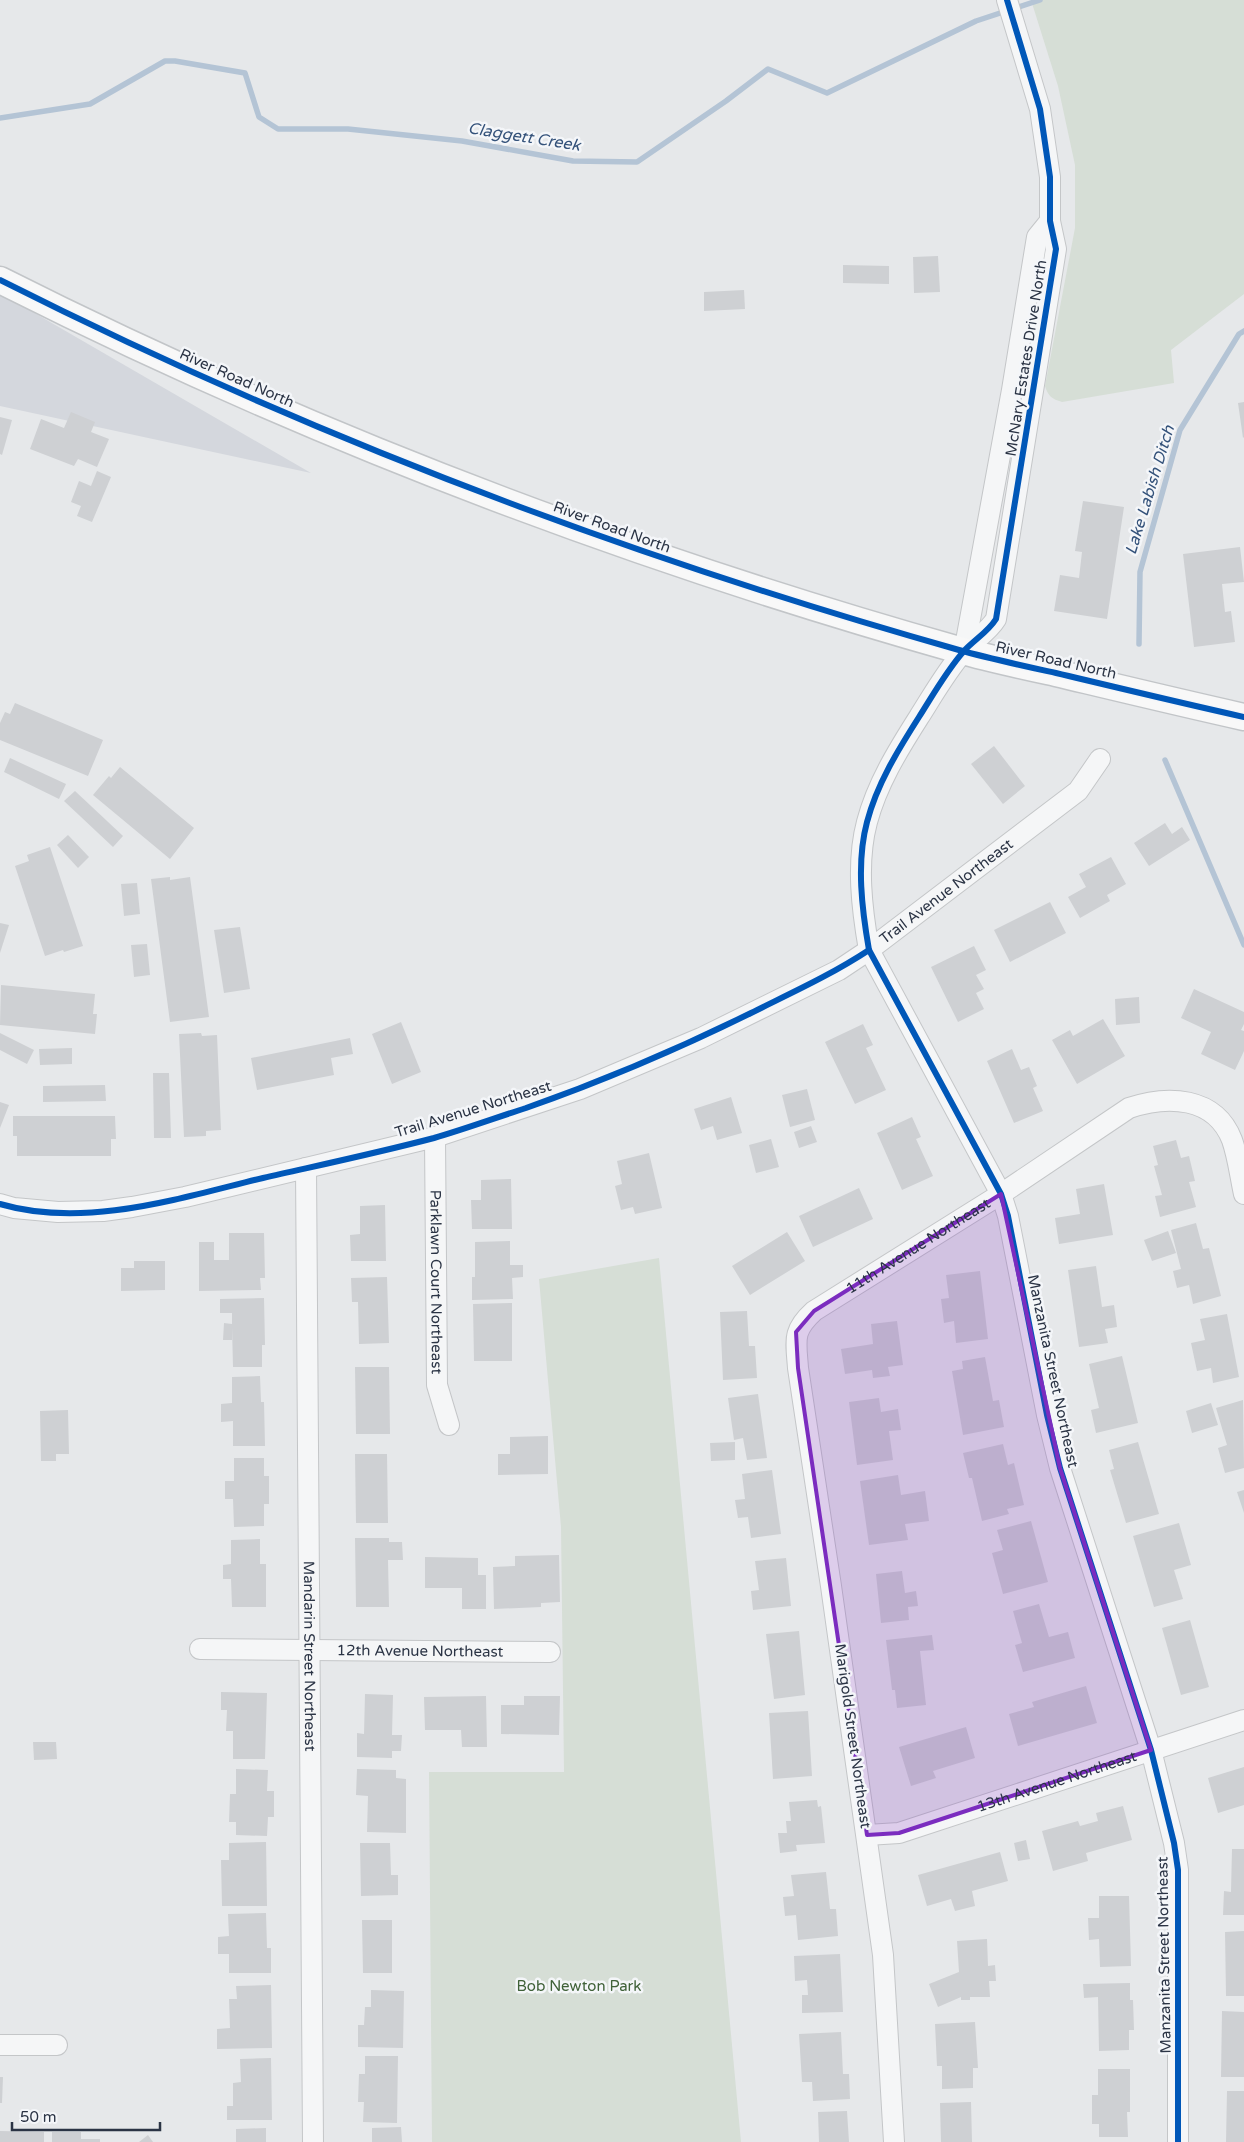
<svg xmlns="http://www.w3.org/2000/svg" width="1244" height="2142" font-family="'Varela Round',sans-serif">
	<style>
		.built { fill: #d4d7dd }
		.green { fill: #d6ded6 }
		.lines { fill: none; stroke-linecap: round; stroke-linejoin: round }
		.stream { stroke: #b4c4d5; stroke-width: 5.5 }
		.building { fill: #ced0d3 }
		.minor-casing { stroke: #c4c6c8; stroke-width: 22 }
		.major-casing { stroke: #c2c5c8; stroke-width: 29 }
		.minor { stroke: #f5f6f7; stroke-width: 20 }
		.major { stroke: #f8f8f8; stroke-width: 26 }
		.cycleway-casing { stroke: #f4f6f9; stroke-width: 9 }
		.cycleway { stroke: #0057b8; stroke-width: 6 }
		.marked { fill: #7b2cbf; fill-opacity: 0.2; stroke: #7b2cbf; stroke-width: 4; stroke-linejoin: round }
		.labels { text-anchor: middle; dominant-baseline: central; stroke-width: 5; stroke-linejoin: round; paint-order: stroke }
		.street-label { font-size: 15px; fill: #2b3445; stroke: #f4f6f9 }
		.park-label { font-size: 15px; fill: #3f6138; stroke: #f4f6f9 }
		.water-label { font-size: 16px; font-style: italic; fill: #34527a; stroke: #f4f6f9 }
	</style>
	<rect width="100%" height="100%" fill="#e6e8ea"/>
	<polygon class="built" points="0,293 311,473 0,406"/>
	<g class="green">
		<path d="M1031 0H1244V294L1171 350 1174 383 1062 402C1052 399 1048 396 1045 386L1075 228V165L1058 86Z"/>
		<polygon points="659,1258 741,2142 432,2142 429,1772 564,1772 561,1527 539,1279"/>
	</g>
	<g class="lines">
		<g class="stream">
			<polyline points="0,118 90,104 165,61 175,61 245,73 259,117 278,129 348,129 462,141 573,161 637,162 726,101 768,69 827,93 976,21 1040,0"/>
			<polyline points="1139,644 1140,572 1180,430 1239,334 1244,331"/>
			<polyline points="1165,760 1244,945"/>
		</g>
	</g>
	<g class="building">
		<polygon points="938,256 940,292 914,293 913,257"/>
		<polygon points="843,265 889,266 889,284 843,283"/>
		<polygon points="744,290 745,309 704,311 704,292"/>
		<polygon points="1244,402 1244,437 1243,438 1238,403"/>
		<polygon points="71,412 95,422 91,432 109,439 97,467 78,459 74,466 30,449 41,419 64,428"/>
		<polygon points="0,417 12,420 2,455 0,454"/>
		<polygon points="97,471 111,477 92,522 77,516 81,506 71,502 79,481 91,486"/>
		<polygon points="1083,501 1124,507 1107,619 1054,611 1060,575 1079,578 1082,552 1075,551"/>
		<polygon points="1240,547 1244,582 1222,584 1225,612 1231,611 1235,642 1194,647 1183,554"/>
		<polygon points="15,703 103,740 88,776 0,740 0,723 5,712 10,714"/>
		<polygon points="994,746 1025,786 1003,804 971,764"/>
		<polygon points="10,758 66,784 59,799 4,772"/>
		<polygon points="120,767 194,828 170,859 93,795 109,776 111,778"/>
		<polygon points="75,791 123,836 113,847 64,801"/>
		<polygon points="1165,823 1172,834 1182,827 1190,840 1149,866 1134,843"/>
		<polygon points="68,835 89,857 78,868 57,845"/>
		<polygon points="50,847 83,946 64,952 63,950 45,956 15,866 29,861 27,855"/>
		<polygon points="1111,857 1126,884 1107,895 1110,901 1080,918 1068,897 1086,887 1079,874"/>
		<polygon points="170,877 170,880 190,877 209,1017 170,1022 151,879"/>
		<polygon points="137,883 140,914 124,916 121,884"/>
		<polygon points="1050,902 1066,933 1010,962 994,930"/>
		<polygon points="0,923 9,925 0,953"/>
		<polygon points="240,927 250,989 224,993 214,930"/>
		<polygon points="147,944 150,975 134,977 131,945"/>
		<polygon points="974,946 986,970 976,975 984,989 976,993 984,1009 958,1022 931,967"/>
		<polygon points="1,985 95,994 93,1014 97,1014 95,1034 0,1025"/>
		<polygon points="1194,989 1244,1012 1244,1024 1241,1030 1244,1031 1244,1051 1235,1070 1201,1054 1211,1032 1181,1018"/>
		<polygon points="1139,997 1140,1023 1116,1025 1115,999"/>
		<polygon points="1103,1019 1125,1056 1077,1084 1052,1040 1070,1030 1073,1036"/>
		<polygon points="401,1022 421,1072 392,1084 372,1034"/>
		<polygon points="863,1024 873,1045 866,1048 886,1090 855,1104 825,1042"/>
		<polygon points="0,1033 34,1050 27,1064 0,1050"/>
		<polygon points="201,1033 202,1036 217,1035 221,1130 206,1131 206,1136 184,1137 179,1034"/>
		<polygon points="350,1038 353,1054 331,1058 334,1075 257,1090 251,1058"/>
		<polygon points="72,1048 72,1064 40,1065 39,1049"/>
		<polygon points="1012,1049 1021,1070 1029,1067 1037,1086 1033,1088 1043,1111 1014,1123 987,1061"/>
		<polygon points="153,1073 169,1073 171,1138 154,1138"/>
		<polygon points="105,1085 106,1101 43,1102 43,1086"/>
		<polygon points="807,1089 815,1120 790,1127 782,1095"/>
		<polygon points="731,1097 742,1133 717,1140 713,1126 701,1130 694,1109"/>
		<polygon points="0,1102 9,1105 0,1128"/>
		<polygon points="13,1116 115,1116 116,1139 111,1139 111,1156 17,1156 17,1136 13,1136"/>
		<polygon points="912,1117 921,1137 916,1139 933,1176 902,1190 877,1133"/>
		<polygon points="811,1126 817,1142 799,1148 794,1132"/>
		<polygon points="771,1139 779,1167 756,1173 749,1145"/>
		<polygon points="1176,1140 1181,1158 1189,1156 1195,1181 1189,1182 1196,1207 1160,1217 1155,1196 1162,1195 1154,1166 1158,1165 1153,1146"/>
		<polygon points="649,1153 662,1208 635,1214 633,1207 621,1210 615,1186 622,1184 617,1161"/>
		<polygon points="511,1179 512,1229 472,1229 471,1200 481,1200 481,1180"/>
		<polygon points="1104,1184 1113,1235 1059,1244 1055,1218 1080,1214 1076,1189"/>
		<polygon points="859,1188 873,1219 813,1247 799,1216"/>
		<polygon points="385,1205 386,1261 351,1261 350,1235 360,1234 360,1206"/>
		<polygon points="1196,1223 1203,1249 1209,1248 1221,1296 1193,1304 1189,1285 1177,1288 1173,1271 1181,1269 1171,1230"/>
		<polygon points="1168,1231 1176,1253 1152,1261 1144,1240"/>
		<polygon points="787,1232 805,1261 750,1295 732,1266"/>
		<polygon points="229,1233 264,1233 265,1278 260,1278 261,1290 199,1291 199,1242 214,1242 214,1260 229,1260"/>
		<polygon points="510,1241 510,1265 523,1265 523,1277 512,1278 513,1299 472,1300 472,1277 475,1277 475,1242"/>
		<polygon points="134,1261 165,1261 165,1290 121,1291 121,1268 134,1268"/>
		<polygon points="1096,1266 1102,1307 1114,1305 1117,1327 1105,1329 1108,1343 1079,1347 1068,1270"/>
		<polygon points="980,1271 988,1339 956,1343 954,1321 944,1323 941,1299 949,1298 946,1275"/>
		<polygon points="387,1277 389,1343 359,1344 358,1302 352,1302 351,1278"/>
		<polygon points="264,1298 265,1345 262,1345 262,1367 233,1367 232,1327 232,1340 223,1340 224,1323 232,1324 232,1313 220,1313 220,1299"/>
		<polygon points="512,1303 512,1361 474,1361 473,1304"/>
		<polygon points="747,1311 749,1346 755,1346 757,1378 723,1380 720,1312"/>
		<polygon points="1227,1314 1239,1377 1213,1383 1211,1368 1197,1371 1191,1343 1205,1340 1200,1319"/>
		<polygon points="897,1321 903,1365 888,1367 890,1376 873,1378 872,1370 845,1374 841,1349 873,1344 871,1324"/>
		<polygon points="1122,1356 1138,1423 1096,1433 1091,1410 1099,1408 1089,1364"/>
		<polygon points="985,1357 993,1401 999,1400 1004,1427 963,1435 952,1371 963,1369 962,1361"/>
		<polygon points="355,1367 389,1367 390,1434 356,1434"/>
		<polygon points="260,1376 261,1402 264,1402 265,1446 233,1446 233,1421 221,1422 221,1404 232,1403 232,1377"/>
		<polygon points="758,1394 767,1458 747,1460 743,1438 734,1440 728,1398"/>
		<polygon points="879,1398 881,1412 898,1409 901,1430 889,1431 893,1460 857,1465 849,1402"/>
		<polygon points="1243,1400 1244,1468 1225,1473 1218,1448 1227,1445 1216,1408"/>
		<polygon points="1211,1403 1218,1425 1192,1433 1186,1411"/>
		<polygon points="68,1410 69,1454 56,1454 56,1461 41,1461 40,1411"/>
		<polygon points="548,1436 548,1474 498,1475 498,1454 510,1454 510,1437"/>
		<polygon points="735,1442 735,1460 711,1461 710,1443"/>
		<polygon points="1138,1442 1159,1514 1126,1523 1110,1470 1114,1469 1109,1450"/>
		<polygon points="1003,1444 1008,1465 1014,1463 1024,1505 1007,1509 1009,1514 982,1521 972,1478 969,1478 963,1453"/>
		<polygon points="355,1454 387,1454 388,1523 356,1523"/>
		<polygon points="234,1458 264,1458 264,1476 269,1476 269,1504 264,1504 264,1526 234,1527 233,1499 225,1499 225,1481 234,1481"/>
		<polygon points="772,1470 781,1534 751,1538 748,1517 738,1518 735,1500 745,1499 742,1474"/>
		<polygon points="898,1475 901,1495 925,1491 929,1521 905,1524 908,1540 869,1545 860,1481"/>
		<polygon points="1244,1490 1244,1513 1237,1492"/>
		<polygon points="1031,1521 1048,1582 1003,1594 992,1553 1003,1550 997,1530"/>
		<polygon points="1179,1523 1191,1565 1174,1570 1183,1599 1154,1607 1133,1536"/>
		<polygon points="355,1538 389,1538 389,1542 402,1542 403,1560 388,1560 389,1607 356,1607"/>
		<polygon points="260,1539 260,1564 266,1564 266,1607 232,1607 231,1579 223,1579 223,1565 231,1564 231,1540"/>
		<polygon points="559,1555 560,1602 541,1603 541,1607 494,1609 493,1567 515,1566 515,1556"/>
		<polygon points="425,1557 478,1558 478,1575 486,1575 486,1609 462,1609 462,1588 425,1588"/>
		<polygon points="786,1558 791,1606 753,1610 751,1591 759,1590 755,1561"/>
		<polygon points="902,1571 905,1593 916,1591 918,1606 908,1607 909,1620 881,1623 876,1574"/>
		<polygon points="1039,1604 1049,1637 1068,1632 1075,1658 1023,1672 1015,1645 1022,1643 1013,1611"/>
		<polygon points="1190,1620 1209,1687 1181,1695 1162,1628"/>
		<polygon points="799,1631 805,1695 774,1699 766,1634"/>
		<polygon points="932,1635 934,1650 920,1651 926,1705 897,1708 895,1690 892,1690 886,1640"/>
		<polygon points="1086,1686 1097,1723 1018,1746 1009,1714 1034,1707 1032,1702"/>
		<polygon points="221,1692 267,1693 265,1759 233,1759 233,1731 226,1731 227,1710 221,1710"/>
		<polygon points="365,1694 393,1695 392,1735 402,1735 401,1751 392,1751 392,1758 357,1757 357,1733 364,1734"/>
		<polygon points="486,1696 487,1747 462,1747 461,1730 425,1730 424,1697"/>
		<polygon points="524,1696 560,1696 559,1735 501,1734 501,1705 524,1705"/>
		<polygon points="808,1711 812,1776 773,1779 769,1713"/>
		<polygon points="966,1727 975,1758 933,1771 936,1778 911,1786 899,1747"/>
		<polygon points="33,1742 56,1742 57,1759 34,1760"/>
		<polygon points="1244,1767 1244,1805 1218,1813 1208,1778"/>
		<polygon points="236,1769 268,1770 267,1791 274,1791 274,1817 268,1817 267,1836 236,1835 236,1822 229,1822 230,1794 236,1794"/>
		<polygon points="357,1769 396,1770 396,1778 406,1779 406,1833 367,1832 368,1796 356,1795"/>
		<polygon points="817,1800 818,1807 821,1806 825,1843 796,1845 797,1851 780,1853 778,1833 787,1833 786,1821 791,1821 789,1802"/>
		<polygon points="1123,1806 1132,1840 1086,1853 1088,1861 1053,1871 1042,1831 1078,1821 1080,1826 1098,1821 1096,1813"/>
		<polygon points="1026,1840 1030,1859 1018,1861 1014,1843"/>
		<polygon points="266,1842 267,1906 222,1906 221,1860 229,1860 229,1843"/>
		<polygon points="360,1843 390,1843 391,1875 398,1875 398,1895 361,1896"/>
		<polygon points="1232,1849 1244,1849 1244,1915 1223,1915 1224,1891 1231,1892"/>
		<polygon points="1000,1852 1008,1881 972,1891 975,1906 955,1911 951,1899 927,1906 918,1875"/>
		<polygon points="826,1872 830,1909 836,1909 838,1936 798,1940 796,1915 785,1916 783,1897 794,1896 791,1875"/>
		<polygon points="1099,1896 1129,1896 1131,1966 1100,1967 1099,1939 1089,1940 1088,1918 1099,1918"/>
		<polygon points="266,1913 267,1948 271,1948 271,1973 229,1973 229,1954 218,1954 218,1937 229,1936 228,1914"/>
		<polygon points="362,1920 392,1920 392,1973 363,1973"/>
		<polygon points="1244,1931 1244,1996 1226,1996 1225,1932"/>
		<polygon points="987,1939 988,1966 995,1965 996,1981 989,1981 990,1997 970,1997 970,2000 961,2000 961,1997 938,2007 929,1984 959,1972 957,1941"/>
		<polygon points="840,1954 843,2012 802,2013 802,1995 808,1995 807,1980 795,1981 794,1956"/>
		<polygon points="1130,1983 1130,2000 1133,2000 1134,2030 1129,2030 1129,2050 1099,2051 1098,1997 1084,1998 1083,1984"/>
		<polygon points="271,1985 272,2048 217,2049 217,2029 230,2028 229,1999 237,1999 236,1986"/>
		<polygon points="371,1990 404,1991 403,2048 358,2047 358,2025 364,2025 365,2007 371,2007"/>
		<polygon points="1222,2011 1244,2012 1244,2077 1221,2077"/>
		<polygon points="975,2022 978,2068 973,2068 973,2088 942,2089 942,2066 937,2066 935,2024"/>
		<polygon points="841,2032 843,2074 849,2074 850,2099 813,2101 812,2082 802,2082 799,2034"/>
		<polygon points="365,2056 398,2056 397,2123 363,2122 364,2102 358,2102 359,2074 365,2074"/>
		<polygon points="271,2058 272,2120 227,2120 227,2106 233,2106 233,2083 241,2082 240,2059"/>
		<polygon points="1098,2069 1130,2069 1130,2112 1127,2112 1128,2137 1099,2137 1099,2124 1092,2124 1092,2095 1098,2095"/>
		<polygon points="0,2077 3,2077 2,2103 0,2103"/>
		<polygon points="1227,2091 1244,2091 1244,2142 1226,2142"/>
		<polygon points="971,2102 972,2142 941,2142 940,2103"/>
		<polygon points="847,2111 849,2142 819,2142 818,2112"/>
		<polygon points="401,2127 402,2142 372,2142 372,2128"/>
		<polygon points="266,2128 266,2142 236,2142 236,2129"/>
		<polygon points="0,2131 44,2132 44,2142 0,2142"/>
		<polygon points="52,2132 81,2132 81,2139 100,2139 100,2142 52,2142"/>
		<polygon points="148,2135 153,2142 139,2142"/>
	</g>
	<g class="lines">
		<g class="minor-casing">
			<g id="minor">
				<path d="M1007 0 1040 109 1050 177V221L1056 249 996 619C988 632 974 640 964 651 947 670 933 695 919 717 898 750 877 784 867 822 856 863 862 910 869 950L1001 1194 1008 1216 1047 1415 1060 1468 1151 1750 1174 1843 1178 1870V2142"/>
				<polyline points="964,652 1012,390 1037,237 1050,221"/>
				<path id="s1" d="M435 1137 437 1385 449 1425"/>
				<path id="s2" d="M306 1168 313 2142"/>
				<path id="s3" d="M0 1204 14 1208 58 1212 103 1211 132 1207 185 1197 435 1137 580 1089 701 1038 839 970 869 950 1078 791 1100 759"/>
				<path id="s4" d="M200 1649 550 1652"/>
				<path id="s5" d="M867 1835 899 1833 1244 1720"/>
				<polyline points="0,2045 57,2045"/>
				<path id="s6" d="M894 2142 883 1955 831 1586 798 1368C796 1340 792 1331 814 1311L1001 1194 1129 1108C1167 1095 1215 1096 1232 1140 1238 1157 1240 1176 1244 1194"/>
			</g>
		</g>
		<g class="major-casing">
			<path id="major" d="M0 280C307 435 629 557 959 650 991 659 1024 666 1056 673 1119 688 1181 703 1244 717"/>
		</g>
		<use href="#minor" class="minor"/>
		<use href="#major" class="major"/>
		<g class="cycleway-casing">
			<g id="cycleway">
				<path d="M1007 0 1040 109 1050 177V221L1056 249 996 619C988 632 974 640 964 651 947 670 933 695 919 717 898 750 877 784 867 822 856 863 862 910 869 950L1001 1194 1008 1216 1047 1415 1060 1468 1151 1750 1174 1843 1178 1870V2142"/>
				<path d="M0 280C307 435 629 557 959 650 991 659 1024 666 1056 673 1119 688 1181 703 1244 717"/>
				<path d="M0 1204C85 1229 180 1198 263 1178 320 1165 377 1153 434 1138 465 1129 495 1118 526 1108 603 1081 678 1049 751 1013 791 993 831 975 869 950"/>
			</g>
		</g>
		<use href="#cycleway" class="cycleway"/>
	</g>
	<path class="marked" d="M1001 1194 1060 1468 1151 1750 899 1833 867 1835 798 1368 796 1332 814 1311Z"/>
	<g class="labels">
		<g class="street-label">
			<text transform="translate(1026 358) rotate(-81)">McNary Estates Drive North</text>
			<text transform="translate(237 378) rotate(24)">River Road North</text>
			<text transform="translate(612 527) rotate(20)">River Road North</text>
			<text transform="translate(1056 660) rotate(13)">River Road North</text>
			<text stroke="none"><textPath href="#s3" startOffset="1015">Trail Avenue Northeast</textPath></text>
			<text transform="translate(473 1109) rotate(-17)">Trail Avenue Northeast</text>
			<text stroke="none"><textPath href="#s6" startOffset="966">11th Avenue Northeast</textPath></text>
			<text stroke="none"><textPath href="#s1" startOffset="145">Parklawn Court Northeast</textPath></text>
			<text transform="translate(1053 1371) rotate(78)">Manzanita Street Northeast</text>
			<text stroke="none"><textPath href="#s4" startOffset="220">12th Avenue Northeast</textPath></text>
			<text stroke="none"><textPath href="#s2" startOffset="488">Mandarin Street Northeast</textPath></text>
			<text transform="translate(853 1736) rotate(82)">Marigold Street Northeast</text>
			<text stroke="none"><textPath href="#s5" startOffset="198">13th Avenue Northeast</textPath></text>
			<text transform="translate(1164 1955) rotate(-91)">Manzanita Street Northeast</text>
		</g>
		<g class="park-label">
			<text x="579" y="1986">Bob Newton Park</text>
		</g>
		<g class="water-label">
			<text transform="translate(524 137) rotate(9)">Claggett Creek</text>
			<text transform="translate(1150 490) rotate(-73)">Lake Labish Ditch</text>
		</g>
	</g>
	<path d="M12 2122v8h148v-8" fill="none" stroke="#2b3445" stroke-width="2.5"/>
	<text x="20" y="2122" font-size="15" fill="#2b3445" stroke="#f4f6f9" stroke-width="4" paint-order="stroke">50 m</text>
</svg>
